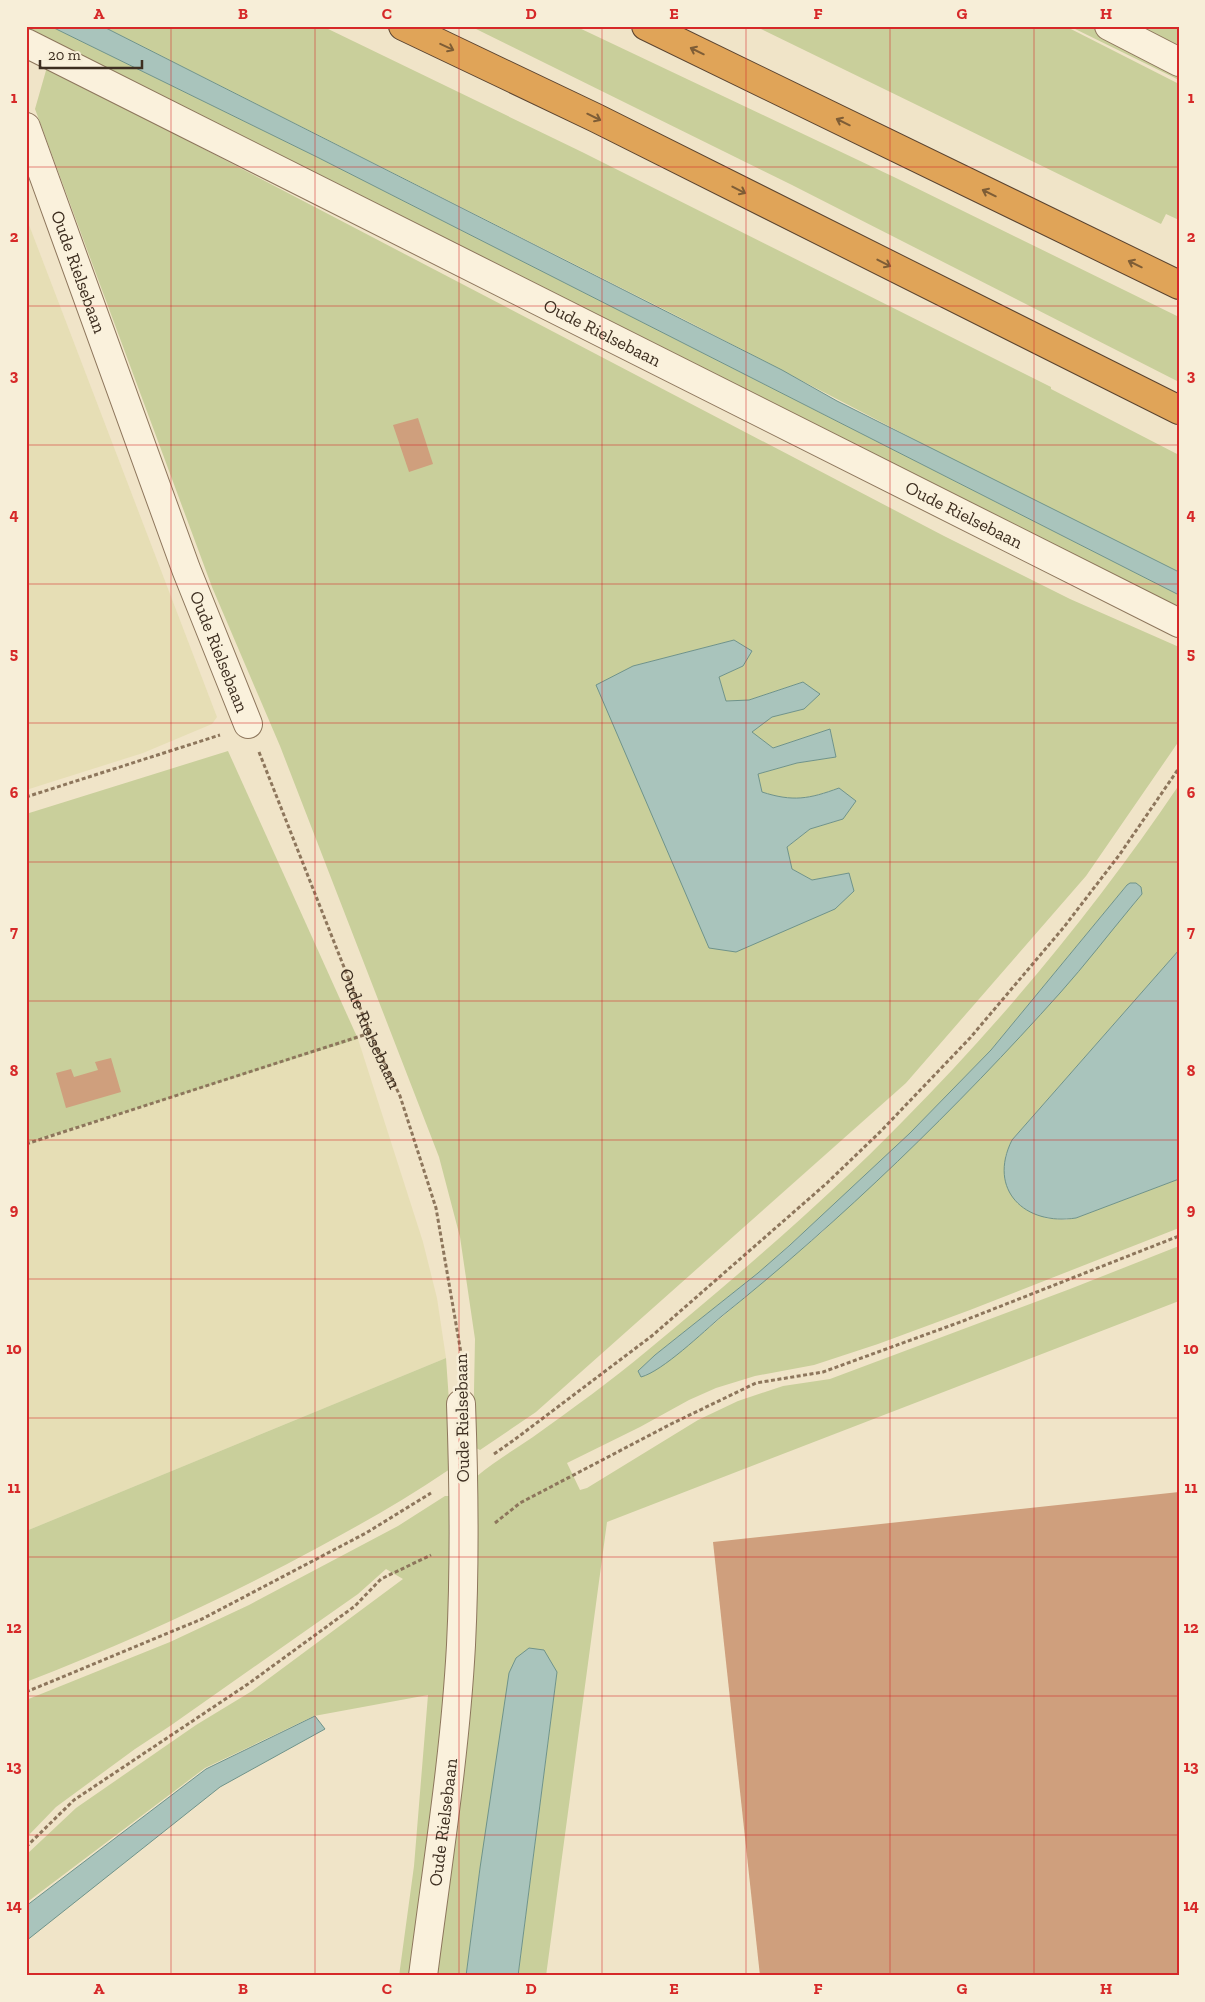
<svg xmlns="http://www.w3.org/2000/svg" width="1205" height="2002" font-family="'Zilla Slab',serif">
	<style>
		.farmland { fill: #e6deb5 }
		.green { fill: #c9cf9b; fill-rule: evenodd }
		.water { fill: #a9c4bc; stroke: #6f938a }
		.building { fill: #cf9f7d }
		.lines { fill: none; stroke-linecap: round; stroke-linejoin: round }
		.minor-casing { stroke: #8d765c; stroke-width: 30 }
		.highway-casing { stroke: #5b4430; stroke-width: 30 }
		.path { stroke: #8d765c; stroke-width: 3; stroke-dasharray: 4 2.5; stroke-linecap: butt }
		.minor { stroke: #faf1dc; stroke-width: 28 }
		.highway { stroke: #e0a458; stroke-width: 28 }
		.oneway { stroke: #7e5d36 }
		.grid { fill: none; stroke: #d62828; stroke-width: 1; stroke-opacity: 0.55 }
		.labels { text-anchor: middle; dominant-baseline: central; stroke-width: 5; stroke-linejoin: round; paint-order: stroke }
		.street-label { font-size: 18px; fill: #3d2e20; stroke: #f7eed8 }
		.neatline { fill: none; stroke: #d62828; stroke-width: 2 }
		.grid-label { font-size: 16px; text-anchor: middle; font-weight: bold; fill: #d62828 }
	</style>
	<rect width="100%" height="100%" fill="#f0e4c8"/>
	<g class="farmland">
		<polygon points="26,217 217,717 212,724 143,753 26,790"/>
		<polygon points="358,1039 423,1242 437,1298 446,1358 26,1531 26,1143"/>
	</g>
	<g class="green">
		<polygon points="26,26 50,26 317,157 1179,595 1179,612 26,33"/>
		<polygon points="102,26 322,26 582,152 1051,387 1051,389 1179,455 1179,572 952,459 693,324"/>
		<polygon points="470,26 575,26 896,178 1179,317 1179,382 792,185"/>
		<polygon points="755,26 1065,26 1179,84 1179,220 1166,214 1161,224"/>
		<polygon points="1069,26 1091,26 1179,71 1179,80"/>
		<polygon points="1123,26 1179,26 1179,55"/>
		<path d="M47 67 944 536 1070 599 1179 647V741L1086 876 906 1083 536 1412 480 1450 474 1447 473 1441 475 1339 460 1237 439 1157 280 746 212 587 35 109ZM734 640 752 651 743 666 719 677 726 701 749 700 803 682 804 709 772 717 751 732 773 748 830 729 836 757 797 763 758 774 762 792C793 802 808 799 839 788L843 819 810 829 787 847 792 869 812 880 849 873 709 948 633 666Z"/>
		<polygon points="228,751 358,1039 26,1143 26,814"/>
		<path d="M1179 785V950L1012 1140 1005 1157 1045 1218 1065 1220 1076 1218 1179 1179V1228L970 1310 878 1344 814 1365 755 1376 716 1388 689 1400 640 1427 567 1463 580 1490 587 1488 698 1420 738 1401 783 1386 830 1379 1070 1289 1179 1246V1301L607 1522 546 1976H518L557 1672 480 1868 466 1976H434L476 1477C493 1462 514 1450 533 1437 572 1409 611 1381 648 1350 736 1277 824 1202 904 1120 1006 1017 1098 905 1179 785ZM1127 885 1142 894 1061 991 975 1084 893 1164 822 1232 691 1343 646 1375 643 1367 655 1355 758 1273 824 1214 910 1133 991 1050Z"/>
		<path d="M446 1358 453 1459 450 1469 447 1471C406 1499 363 1523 319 1547 225 1598 127 1643 26 1682V1531Z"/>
		<polygon points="445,1496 449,1496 452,1498 448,1670 413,1976 399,1976 414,1866 428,1695 314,1716 205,1768 26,1903 26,1855 76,1808 196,1725 252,1691 403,1579 386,1569 358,1594 170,1726 135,1749 56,1807 26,1838 26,1700 170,1642 249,1605 398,1526"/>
	</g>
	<g class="water">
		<polygon points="50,26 102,26 782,370 837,401 1179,572 1179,595 317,157"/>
		<path d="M734 640 752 651 743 666 719 677 726 701 749 700 803 682 820 694 804 709 772 717 752 732 773 748 830 729 836 757 797 763 758 774 762 792C793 802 809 799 839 788L856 801 843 819 810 829 787 847 792 869 812 880 849 873 854 891 835 909 736 952 709 948 596 685 633 666Z"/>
		<path d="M1130 883H1136L1141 887 1142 894 1132 906C1108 935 1085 965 1060 993 956 1109 843 1219 722 1316 703 1332 663 1371 641 1377L638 1371 655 1355 758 1273 790 1245 910 1133 991 1050 1127 885Z"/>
		<path d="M1179 950V1179L1076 1218C1025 1226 987 1190 1012 1140Z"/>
		<polygon points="529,1648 544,1650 557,1672 518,1976 466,1976 480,1868 509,1673 516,1658"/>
		<polygon points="315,1716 325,1729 220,1787 26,1941 26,1906 206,1769"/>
	</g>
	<g class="building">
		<polygon points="418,418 433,464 409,472 393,425"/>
		<polygon points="111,1058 121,1092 66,1108 56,1073 71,1069 74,1077 98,1070 95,1062"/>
		<polygon points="1179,1492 1179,1976 760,1976 713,1542"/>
	</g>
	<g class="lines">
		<g class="minor-casing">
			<g id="minor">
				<polyline points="1109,26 1179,62"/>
				<path id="s2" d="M26 43 1179 623"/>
				<path id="s3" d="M26 127 186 569 248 724"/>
				<path id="s4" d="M423 1976C437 1866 455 1756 461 1645 465 1565 464 1484 461 1404"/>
			</g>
		</g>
		<g class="highway-casing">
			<g id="highway">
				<polyline points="403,26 596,118 1179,410"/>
				<polyline points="646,26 1179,285"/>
			</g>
		</g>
		<g class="path">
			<path id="s1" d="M259 752 370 1033 400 1096 436 1208 461 1353V1373"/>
			<polyline points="26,797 220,735"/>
			<polyline points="26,1144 370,1033"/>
			<polyline points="494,1454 514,1440 653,1335 827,1183 881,1131 970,1038 1064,927 1120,854 1179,768"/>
			<polyline points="495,1523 520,1503 671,1424 756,1383 823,1372 963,1321 1179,1236"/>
			<polyline points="26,1692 202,1619 366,1533 431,1493"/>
			<polyline points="26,1847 74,1800 248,1684 355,1606 381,1579 431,1555"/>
		</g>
		<use href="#minor" class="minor"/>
		<use href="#highway" class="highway"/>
	</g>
	<defs><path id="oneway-shaft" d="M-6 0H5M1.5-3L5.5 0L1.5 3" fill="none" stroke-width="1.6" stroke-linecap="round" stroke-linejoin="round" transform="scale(1.25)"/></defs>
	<g class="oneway">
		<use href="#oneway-shaft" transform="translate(447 47) rotate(25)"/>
		<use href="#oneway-shaft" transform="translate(697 51) rotate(-154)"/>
		<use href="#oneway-shaft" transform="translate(594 117) rotate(26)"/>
		<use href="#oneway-shaft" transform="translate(843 122) rotate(-154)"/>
		<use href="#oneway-shaft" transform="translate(739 190) rotate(27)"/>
		<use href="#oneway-shaft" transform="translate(989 193) rotate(-154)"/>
		<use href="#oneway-shaft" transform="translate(884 263) rotate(27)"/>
		<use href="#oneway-shaft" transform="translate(1135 264) rotate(-154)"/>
	</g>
	<path class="grid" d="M171 26V1976M315 26V1976M459 26V1976M602 26V1976M746 26V1976M890 26V1976M1034 26V1976M26 167H1179M26 306H1179M26 445H1179M26 584H1179M26 723H1179M26 862H1179M26 1001H1179M26 1140H1179M26 1279H1179M26 1418H1179M26 1557H1179M26 1696H1179M26 1835H1179"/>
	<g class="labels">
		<g class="street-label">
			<text stroke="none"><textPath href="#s3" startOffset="154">Oude Rielsebaan</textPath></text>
			<text stroke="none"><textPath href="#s2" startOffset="645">Oude Rielsebaan</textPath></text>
			<text stroke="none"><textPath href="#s2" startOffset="1050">Oude Rielsebaan</textPath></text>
			<text stroke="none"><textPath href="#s3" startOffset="559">Oude Rielsebaan</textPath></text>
			<text stroke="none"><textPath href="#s1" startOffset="298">Oude Rielsebaan</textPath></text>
			<text transform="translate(462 1418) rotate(-91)">Oude Rielsebaan</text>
			<text stroke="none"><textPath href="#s4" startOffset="155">Oude Rielsebaan</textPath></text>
		</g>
	</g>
	<rect width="1205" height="2002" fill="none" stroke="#f7eed8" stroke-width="55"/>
	<path d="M40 60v8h102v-8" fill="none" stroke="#3d2e20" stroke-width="2.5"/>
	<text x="48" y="60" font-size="15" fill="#3d2e20" stroke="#f7eed8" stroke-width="4" paint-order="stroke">20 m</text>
	<rect x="28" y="28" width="1150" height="1946" class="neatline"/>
	<g class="grid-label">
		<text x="99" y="19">A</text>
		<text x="243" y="19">B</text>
		<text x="387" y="19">C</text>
		<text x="531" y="19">D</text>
		<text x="674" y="19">E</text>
		<text x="818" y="19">F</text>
		<text x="962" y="19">G</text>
		<text x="1106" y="19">H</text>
		<text x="14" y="103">1</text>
		<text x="1191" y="103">1</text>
		<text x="14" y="242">2</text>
		<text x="1191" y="242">2</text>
		<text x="14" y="381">3</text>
		<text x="1191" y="381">3</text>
		<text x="14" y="520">4</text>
		<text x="1191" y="520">4</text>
		<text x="14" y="659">5</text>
		<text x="1191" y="659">5</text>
		<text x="14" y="798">6</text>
		<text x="1191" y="798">6</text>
		<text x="14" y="937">7</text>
		<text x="1191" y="937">7</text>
		<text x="14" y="1076">8</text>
		<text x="1191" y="1076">8</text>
		<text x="14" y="1215">9</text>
		<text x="1191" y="1215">9</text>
		<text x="14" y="1354">10</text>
		<text x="1191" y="1354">10</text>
		<text x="14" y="1493">11</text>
		<text x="1191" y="1493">11</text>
		<text x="14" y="1633">12</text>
		<text x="1191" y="1633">12</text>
		<text x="14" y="1772">13</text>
		<text x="1191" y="1772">13</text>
		<text x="14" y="1911">14</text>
		<text x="1191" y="1911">14</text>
		<text x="99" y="1994">A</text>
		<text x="243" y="1994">B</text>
		<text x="387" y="1994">C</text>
		<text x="531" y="1994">D</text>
		<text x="674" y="1994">E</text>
		<text x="818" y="1994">F</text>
		<text x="962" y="1994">G</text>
		<text x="1106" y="1994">H</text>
	</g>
</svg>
